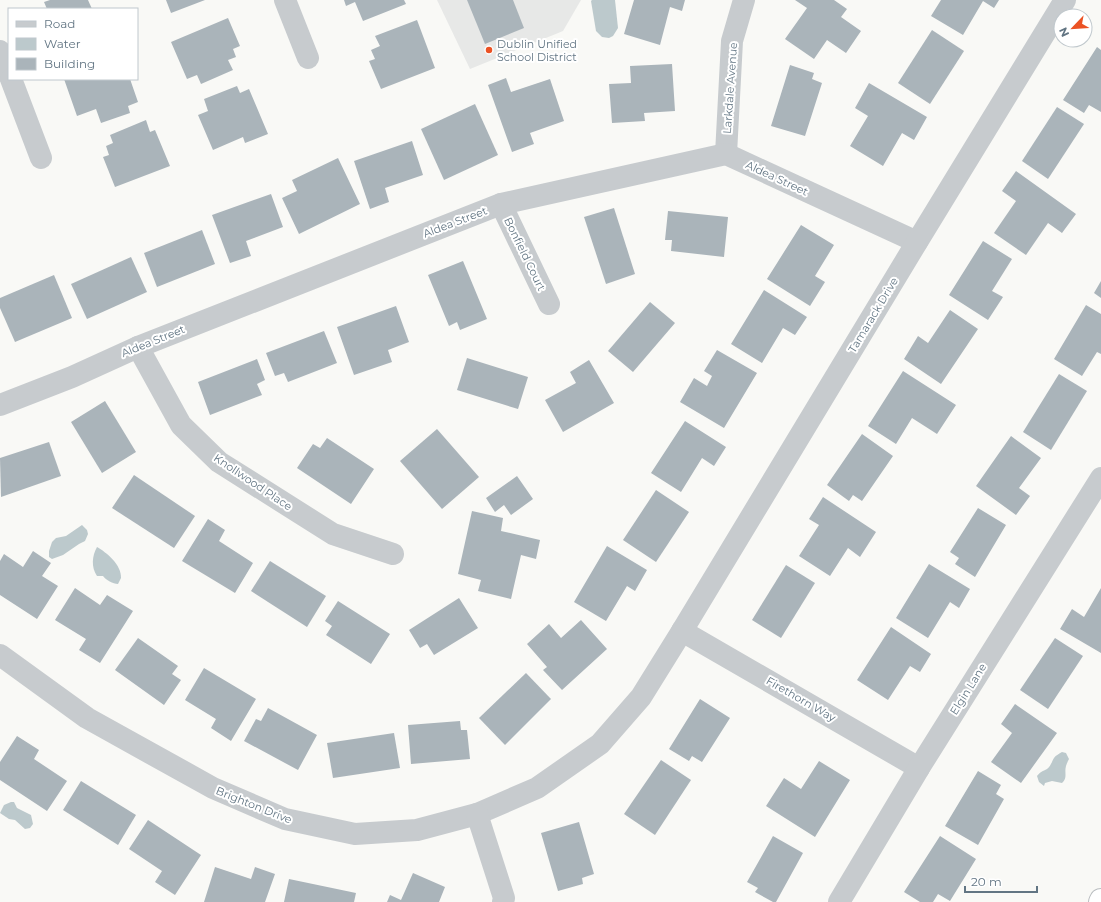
<svg xmlns="http://www.w3.org/2000/svg" width="1101" height="902" font-family="Montserrat,sans-serif">
	<style>
		.built { fill: #e7e8e7 }
		.water { fill: #bcc9cc }
		.building { fill: #aab4ba }
		.lines { fill: none; stroke-linecap: round; stroke-linejoin: round }
		.highway-casing { stroke: #b9bdc0; stroke-width: 24 }
		.minor { stroke: #c7cbce; stroke-width: 22 }
		.highway { stroke: #fff; stroke-width: 22 }
		.poi-dot { fill: #eb5224; stroke: #fff; stroke-width: 1.5 }
		.labels { text-anchor: middle; dominant-baseline: central; stroke-width: 4; stroke-linejoin: round; paint-order: stroke }
		.poi-label { font-size: 11px; fill: #627583; stroke: #fff; text-anchor: start }
		.street-label { font-size: 11px; fill: #627583; stroke: #fff }
	</style>
	<rect width="100%" height="100%" fill="#f9f9f6"/>
	<polygon class="built" points="437,0 581,0 563,31 470,69"/>
	<g class="water">
		<polygon points="592,0 615,0 618,28 613,36 609,38 602,37 596,31 591,1"/>
		<polygon points="82,525 87,530 88,534 85,541 79,544 63,555 52,559 49,557 49,551 52,542 56,538 66,536"/>
		<path d="M97 547C106 552 122 565 121 578 120 580 119 582 118 584 113 584 106 580 103 576H97C91 567 92 556 97 547Z"/>
		<path d="M1062 752 1066 753 1069 759C1068 761 1067 763 1066 766 1064 773 1068 777 1062 783L1052 781 1045 783 1044 786 1039 782 1037 776C1040 772 1043 771 1047 769 1051 766 1052 761 1054 758 1056 755 1059 754 1062 752Z"/>
		<polygon points="11,802 14,802 17,808 31,815 33,824 30,828 25,829 15,820 9,819 0,813 4,805"/>
	</g>
	<g class="building">
		<polygon points="50,0 88,0 92,9 47,9 44,2"/>
		<polygon points="166,0 205,0 171,13"/>
		<polygon points="344,0 404,0 406,4 363,21 355,2 346,6"/>
		<polygon points="467,0 513,0 524,28 485,44"/>
		<polygon points="634,0 685,0 682,11 670,7 660,45 624,34"/>
		<polygon points="795,0 834,0 847,9 841,17 861,31 846,53 827,40 814,59 785,39 807,8"/>
		<polygon points="941,0 999,0 994,8 983,1 963,35 931,16"/>
		<polygon points="228,18 240,46 233,49 236,57 228,60 233,70 201,84 197,75 187,79 171,42"/>
		<polygon points="417,20 435,68 381,89 369,61 375,59 371,50 380,46 375,36"/>
		<polygon points="932,30 964,51 930,104 898,83"/>
		<polygon points="1097,47 1101,50 1101,112 1089,105 1084,113 1063,100"/>
		<polygon points="672,64 675,111 644,113 645,121 612,123 609,84 631,83 630,66"/>
		<polygon points="790,65 814,73 812,79 822,83 805,136 771,126"/>
		<polygon points="506,78 511,92 550,79 564,121 530,133 534,144 512,152 488,85"/>
		<polygon points="64,79 130,79 138,102 128,106 130,113 101,123 96,109 77,116"/>
		<polygon points="869,83 927,117 914,140 902,133 883,166 850,146 868,116 855,108"/>
		<polygon points="237,86 240,93 249,89 268,134 245,143 243,137 213,150 198,115 208,111 204,99"/>
		<polygon points="475,104 498,155 444,180 421,129"/>
		<polygon points="1057,107 1084,124 1048,179 1022,161"/>
		<polygon points="146,120 150,132 155,130 170,166 115,187 103,157 109,155 106,146 113,143 110,135"/>
		<polygon points="412,141 423,175 385,188 389,202 370,209 354,161"/>
		<polygon points="338,158 360,204 299,234 282,198 297,191 292,180"/>
		<polygon points="1016,171 1076,214 1062,233 1048,223 1026,255 994,233 1016,201 1002,191"/>
		<polygon points="271,194 283,227 246,241 251,256 230,263 212,215"/>
		<polygon points="614,208 635,274 606,284 584,217"/>
		<polygon points="668,211 728,217 724,257 671,251 672,240 665,240"/>
		<polygon points="801,225 834,245 815,276 825,282 810,306 767,279"/>
		<polygon points="202,230 215,264 157,287 144,253"/>
		<polygon points="983,241 1012,259 992,291 1003,297 988,320 949,295"/>
		<polygon points="131,257 147,292 87,319 71,284"/>
		<polygon points="463,261 487,319 460,330 457,322 449,326 428,275"/>
		<polygon points="54,275 72,318 15,342 0,308 0,298"/>
		<polygon points="1101,281 1101,298 1094,293"/>
		<polygon points="764,290 807,317 795,335 783,328 762,363 731,344"/>
		<polygon points="650,302 675,323 633,372 608,351"/>
		<polygon points="1086,305 1101,314 1101,354 1097,352 1082,376 1054,359"/>
		<polygon points="396,306 409,342 388,350 392,362 354,375 337,327"/>
		<polygon points="950,310 978,329 941,384 904,359 918,336 928,343"/>
		<polygon points="324,331 337,363 288,382 284,373 275,376 266,353"/>
		<polygon points="717,350 757,373 724,428 680,402 694,378 707,386 712,376 704,371"/>
		<polygon points="467,358 528,377 518,409 457,390"/>
		<polygon points="257,359 265,380 257,384 262,395 210,415 198,382"/>
		<polygon points="589,360 614,403 563,432 545,400 576,383 570,372"/>
		<polygon points="903,371 956,405 937,434 912,418 896,444 868,426"/>
		<polygon points="1059,374 1087,391 1051,450 1023,432"/>
		<polygon points="105,401 136,452 102,473 71,422"/>
		<polygon points="685,421 726,447 714,466 702,458 681,492 651,473"/>
		<polygon points="437,429 479,477 442,509 400,461"/>
		<polygon points="862,434 893,456 862,501 853,495 849,501 827,485"/>
		<polygon points="1011,436 1041,458 1019,488 1030,496 1016,515 976,486"/>
		<polygon points="327,438 374,469 351,504 297,468 313,444 320,448"/>
		<polygon points="49,442 61,476 1,497 0,458"/>
		<polygon points="134,475 195,516 174,548 112,508"/>
		<polygon points="517,476 533,499 511,515 504,505 495,512 486,498"/>
		<polygon points="656,490 689,512 656,562 623,540"/>
		<polygon points="823,497 876,532 860,557 848,548 830,576 799,556 819,525 809,519"/>
		<polygon points="978,508 1006,525 975,577 955,564 959,558 950,552"/>
		<polygon points="472,511 503,518 501,531 540,540 536,559 521,555 511,599 478,591 481,580 458,574"/>
		<polygon points="208,519 225,530 219,541 253,563 235,593 182,561"/>
		<polygon points="607,546 647,570 635,591 627,586 606,621 574,602"/>
		<polygon points="33,551 51,563 42,576 58,586 37,619 0,595 0,561 4,554 23,567"/>
		<polygon points="270,561 326,596 307,627 251,591"/>
		<polygon points="929,564 970,589 959,608 950,602 928,638 896,618"/>
		<polygon points="786,565 815,583 781,638 752,620"/>
		<polygon points="75,588 100,605 107,595 133,611 100,663 79,650 86,639 55,620"/>
		<polygon points="1101,588 1101,653 1060,629 1072,609 1084,617"/>
		<polygon points="459,598 478,628 434,655 427,644 420,648 409,630"/>
		<polygon points="338,601 390,634 371,664 326,635 332,626 325,621"/>
		<polygon points="581,620 607,649 562,690 543,670 547,667 527,644 549,624 561,638"/>
		<polygon points="891,627 931,654 920,672 910,666 888,700 857,680"/>
		<polygon points="138,638 178,666 172,674 181,680 164,705 115,670"/>
		<polygon points="1055,638 1083,656 1048,709 1020,690"/>
		<polygon points="204,668 256,699 231,741 211,728 216,719 185,700"/>
		<polygon points="526,673 551,699 505,745 479,718"/>
		<polygon points="700,699 730,718 702,762 692,756 689,761 669,749"/>
		<polygon points="1015,704 1057,733 1021,783 991,762 1012,733 1001,724"/>
		<polygon points="268,708 317,735 298,770 244,741 256,719 261,721"/>
		<polygon points="460,721 461,730 467,730 470,759 411,764 408,725"/>
		<polygon points="394,733 400,768 333,778 327,743"/>
		<polygon points="17,736 39,750 34,759 67,781 47,811 0,780 0,762"/>
		<polygon points="661,760 691,780 655,835 624,814"/>
		<polygon points="819,761 850,780 815,837 766,806 784,778 801,789"/>
		<polygon points="978,771 1001,785 996,794 1004,799 978,845 945,826"/>
		<polygon points="81,781 136,815 118,845 63,810"/>
		<polygon points="148,820 201,855 175,895 155,882 162,871 129,849"/>
		<polygon points="579,822 594,874 582,878 583,884 558,891 541,833"/>
		<polygon points="773,836 803,853 776,902 773,902 755,892 758,888 747,882"/>
		<polygon points="940,836 976,859 950,901 938,894 933,902 920,902 904,892"/>
		<polygon points="215,867 251,879 255,867 275,874 265,902 204,902"/>
		<polygon points="413,873 445,887 439,902 387,902 390,895 401,900"/>
		<polygon points="289,879 356,893 354,902 284,902"/>
	</g>
	<g class="lines">
		<g class="highway-casing">
			<polyline id="highway" points="1100,902 1101,900"/>
		</g>
		<g class="minor">
			<polyline points="285,0 308,58"/>
			<polyline points="0,51 9,75"/>
			<polyline points="11,79 41,158"/>
			<polyline points="726,154 732,41 744,0"/>
			<polyline points="501,204 549,304"/>
			<polyline points="138,347 181,425 219,462 333,534 393,554"/>
			<polyline points="0,405 72,377 138,347 501,204 726,154 917,242"/>
			<polyline points="682,631 919,768"/>
			<polyline points="0,655 87,718 213,788 285,819 355,834 417,830 477,814 537,788 600,744 641,697 682,631 917,242 1065,0"/>
			<polyline points="477,814 504,898 503,902"/>
			<polyline points="839,902 919,768 1101,478"/>
		</g>
		<use href="#highway" class="highway"/>
	</g>
	<circle class="poi-dot" cx="489" cy="50" r="4"/>
	<g class="labels">
		<g class="poi-label">
			<text x="497" y="44">Dublin Unified<tspan x="497" dy="13">School District</tspan></text>
		</g>
		<g class="street-label">
			<text transform="translate(730 88) rotate(-86)">Larkdale Avenue</text>
			<text transform="translate(777 178) rotate(25)">Aldea Street</text>
			<text transform="translate(455 222) rotate(-21)">Aldea Street</text>
			<text transform="translate(525 254) rotate(64)">Bonfield Court</text>
			<text transform="translate(873 315) rotate(-59)">Tamarack Drive</text>
			<text transform="translate(153 341) rotate(-22)">Aldea Street</text>
			<text transform="translate(253 482) rotate(34)">Knollwood Place</text>
			<text transform="translate(968 689) rotate(-58)">Elgin Lane</text>
			<text transform="translate(801 699) rotate(30)">Firethorn Way</text>
			<text transform="translate(254 805) rotate(22)">Brighton Drive</text>
		</g>
	</g>
	<rect x="8" y="8" width="130" height="72" fill="#ffffff" stroke="#c0c8cd"/>
	<rect x="16" y="21" width="20" height="6" fill="#c7cbce" stroke="#c0c8cd"/>
	<text x="44" y="28" font-size="12" fill="#627583">Road</text>
	<rect x="16" y="38" width="20" height="12" fill="#bcc9cc" stroke="#c0c8cd"/>
	<text x="44" y="48" font-size="12" fill="#627583">Water</text>
	<rect x="16" y="58" width="20" height="12" fill="#aab4ba" stroke="#c0c8cd"/>
	<text x="44" y="68" font-size="12" fill="#627583">Building</text>
	<g transform="translate(1073 28) rotate(245)"><circle r="19" fill="#ffffff" stroke="#c0c8cd"/>
	<path d="M0-3L7 15L0 10L-7 15Z" fill="#eb5224"/>
	<text y="-6" font-size="11" font-weight="bold" text-anchor="middle" fill="#627583">N</text>
	</g>
	<path d="M965 886v6h72v-6" fill="none" stroke="#627583" stroke-width="2"/>
	<text x="971" y="886" font-size="12" fill="#627583" stroke="#ffffff" stroke-width="3" paint-order="stroke">20 m</text>
</svg>
